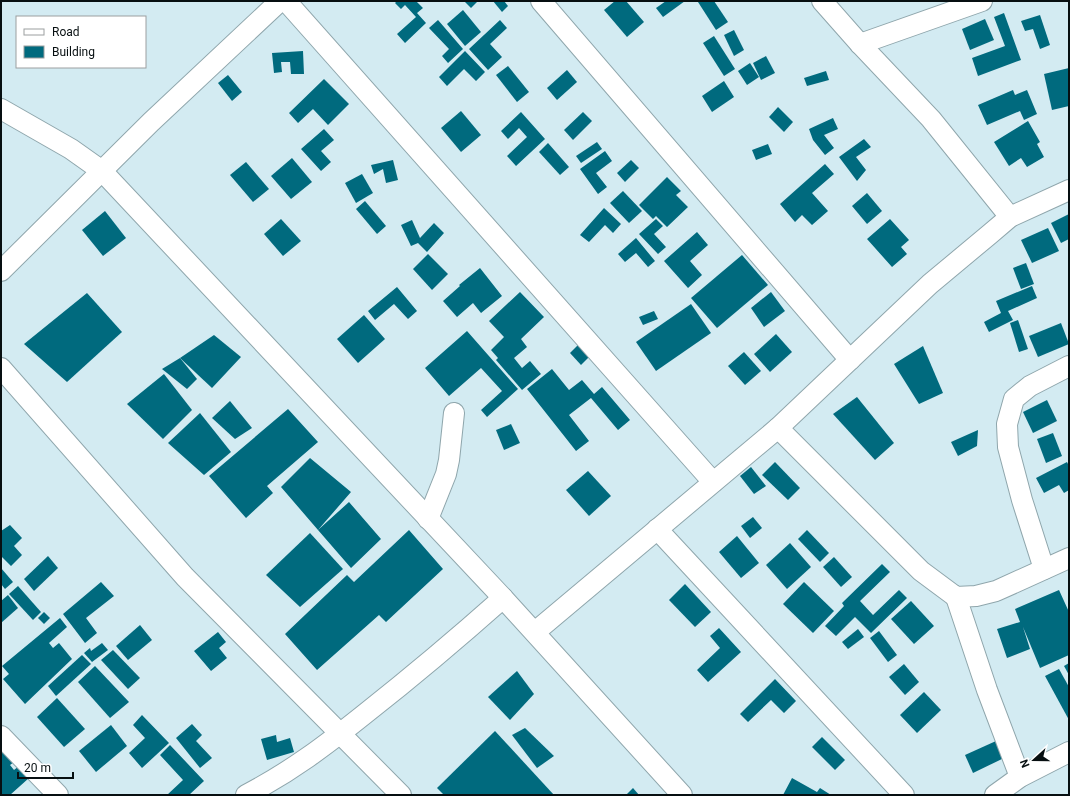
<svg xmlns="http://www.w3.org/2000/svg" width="1070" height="796" font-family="Roboto,sans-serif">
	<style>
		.building { fill: #006a7e }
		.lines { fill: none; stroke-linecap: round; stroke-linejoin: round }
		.street-casing { stroke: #8fa6ac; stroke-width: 22 }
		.street { stroke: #fff; stroke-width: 20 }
	</style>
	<rect width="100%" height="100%" fill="#d3ebf2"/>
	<g class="building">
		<polygon points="397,1 416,1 423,8 417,13 426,23 405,43 397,34 416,17 405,5 401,9 395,3"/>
		<polygon points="464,1 478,1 471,8"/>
		<polygon points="493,1 504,1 508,6 502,12"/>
		<polygon points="615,1 626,1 644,22 627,37 604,10"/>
		<polygon points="666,1 685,1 663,17 656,8"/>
		<polygon points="700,1 714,1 728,22 716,30 698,2"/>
		<polygon points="463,10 481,32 465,46 447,24"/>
		<polygon points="1004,13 1021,60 978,76 972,58 1005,46 994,17"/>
		<polygon points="1040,15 1050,45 1040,49 1033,29 1025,31 1021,21"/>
		<polygon points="985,19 994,40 970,50 962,29"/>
		<polygon points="438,20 463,49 448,63 442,56 449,49 429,28"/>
		<polygon points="500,20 507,28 490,44 502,57 488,70 469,49"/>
		<polygon points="734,30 744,50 734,56 724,35"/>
		<polygon points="714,36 735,69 724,76 703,43"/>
		<polygon points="303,51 304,74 291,74 290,62 281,62 282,72 274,73 272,53"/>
		<polygon points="465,51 485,72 476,81 464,69 447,86 439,77"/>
		<polygon points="766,56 775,73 761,80 753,63"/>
		<polygon points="750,63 759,77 747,85 738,71"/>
		<polygon points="508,66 529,92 517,102 496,75"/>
		<polygon points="1069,68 1069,106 1052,110 1044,74"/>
		<polygon points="567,70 577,82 557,100 547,88"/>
		<polygon points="826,71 829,80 807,86 804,78"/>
		<polygon points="228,75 242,92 232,101 218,83"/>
		<polygon points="324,79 349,104 328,125 313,109 298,123 289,113"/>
		<polygon points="724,81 734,97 712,112 702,96"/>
		<polygon points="1013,90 1015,95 1027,90 1037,114 1024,120 1020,111 987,125 978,105"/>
		<polygon points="778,107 793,122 784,132 769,117"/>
		<polygon points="461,111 481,135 461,152 441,128"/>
		<polygon points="521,112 545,139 516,166 507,156 527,137 519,128 508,139 501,131"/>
		<polygon points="583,112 592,121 573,140 564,130"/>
		<polygon points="833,118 838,129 824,135 834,148 825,155 813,140 809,129"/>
		<polygon points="1028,121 1040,142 1037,144 1044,157 1027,167 1021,158 1009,166 994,142"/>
		<polygon points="324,129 334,140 321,151 331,162 321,171 301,149"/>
		<polygon points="864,139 871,147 856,157 866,170 857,181 839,157"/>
		<polygon points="597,142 602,149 581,163 576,156"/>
		<polygon points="548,143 569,167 560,175 539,152"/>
		<polygon points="768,144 772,154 756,160 752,150"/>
		<polygon points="605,151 612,161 596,173 607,187 598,194 580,169"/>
		<polygon points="292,158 312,182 291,199 271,176"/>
		<polygon points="393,160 398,180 386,183 383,169 374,174 371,165"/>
		<polygon points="631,160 639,168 625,182 617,173"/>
		<polygon points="246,162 269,189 253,202 230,175"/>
		<polygon points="825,164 834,174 812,193 828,211 812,225 802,215 795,222 780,204"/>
		<polygon points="362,174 373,193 356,203 345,183"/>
		<polygon points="667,177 681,191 676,195 688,207 667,227 656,216 653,219 639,205"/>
		<polygon points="623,191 642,211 629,223 610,203"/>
		<polygon points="867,193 882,211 867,224 852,206"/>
		<polygon points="365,201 386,226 377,234 356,209"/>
		<polygon points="604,208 621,224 613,233 605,225 589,242 580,235"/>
		<polygon points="105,211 126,238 103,256 82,230"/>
		<polygon points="1069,214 1069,239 1061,243 1051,223"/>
		<polygon points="281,219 301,241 283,256 264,234"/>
		<polygon points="656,219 663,226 654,234 666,247 658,254 639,234"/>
		<polygon points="890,219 909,240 901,247 907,254 892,267 867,239"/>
		<polygon points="412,220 420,238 434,223 444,233 427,252 418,243 411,246 401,225"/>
		<polygon points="1048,228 1059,251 1032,263 1021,240"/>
		<polygon points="697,232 708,245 690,261 702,275 688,288 664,261"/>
		<polygon points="636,238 655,261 648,267 636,253 625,262 618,254"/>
		<polygon points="428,254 448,274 432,290 413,269"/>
		<polygon points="742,255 768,285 717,328 691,298"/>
		<polygon points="1026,263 1034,284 1021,289 1013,268"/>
		<polygon points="480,268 502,296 481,313 473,303 457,317 443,301 460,286 459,285"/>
		<polygon points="1032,286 1037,298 1008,311 1013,320 989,332 984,322 1001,313 996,301"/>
		<polygon points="397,287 417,311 408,319 394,304 375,320 368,311"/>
		<polygon points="520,292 544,317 521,339 527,347 514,358 522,368 530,361 541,374 522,390 496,360 498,358 491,350 504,337 489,321"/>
		<polygon points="771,292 785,311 764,327 751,308"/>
		<polygon points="87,293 122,332 67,382 24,344"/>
		<polygon points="691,304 711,333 656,371 636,342"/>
		<polygon points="654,311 658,319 643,325 639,317"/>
		<polygon points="364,315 385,339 358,363 337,339"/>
		<polygon points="1018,320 1028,349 1019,352 1010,323"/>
		<polygon points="1061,323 1069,344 1038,357 1029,336"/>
		<polygon points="467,331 518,389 487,417 481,410 502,391 481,368 449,396 425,368"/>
		<polygon points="776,334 792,352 770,372 754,354"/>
		<polygon points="214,335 241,357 212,388 180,358"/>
		<polygon points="580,343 591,355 581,365 570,353"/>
		<polygon points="923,346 943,393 919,404 894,364"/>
		<polygon points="744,352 761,371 745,385 728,366"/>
		<polygon points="180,358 197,379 187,389 162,369"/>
		<polygon points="552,369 569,390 582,380 594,394 602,387 630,420 618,430 591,398 569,415 589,441 576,451 527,389"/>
		<polygon points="164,374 192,410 163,439 127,404"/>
		<polygon points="857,397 894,443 875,460 833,414"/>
		<polygon points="1047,400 1057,421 1033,433 1023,412"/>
		<polygon points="230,401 252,428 235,439 212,418"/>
		<polygon points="288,409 318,442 267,486 273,493 246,518 209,476"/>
		<polygon points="200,413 231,452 204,475 168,443"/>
		<polygon points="511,424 520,443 504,450 496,430"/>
		<polygon points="978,430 977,446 958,456 951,442"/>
		<polygon points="1053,433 1062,456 1046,463 1037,439"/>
		<polygon points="310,458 351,492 318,530 349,502 381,539 351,568 318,530 281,487"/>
		<polygon points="775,462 800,488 788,500 762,475"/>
		<polygon points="1067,462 1069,466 1069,490 1064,493 1059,485 1044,493 1036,478"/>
		<polygon points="751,467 766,486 754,494 740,476"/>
		<polygon points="588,471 611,496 589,516 566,490"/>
		<polygon points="753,517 762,528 750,538 741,526"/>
		<polygon points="10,525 22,538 14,546 22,555 11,566 1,556 1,531"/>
		<polygon points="409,530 443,569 386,622 379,615 317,670 285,634 347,575 354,582"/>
		<polygon points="807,530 829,553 820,562 798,539"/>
		<polygon points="310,533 343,569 300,607 266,575"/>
		<polygon points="737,536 759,563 741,578 719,552"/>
		<polygon points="790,543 811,567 787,589 766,565"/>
		<polygon points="48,556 58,568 34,591 24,579"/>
		<polygon points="834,557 852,577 841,587 823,567"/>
		<polygon points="882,564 890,572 860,601 873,615 899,590 907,598 871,633 855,617 836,636 825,626 844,606 842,603"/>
		<polygon points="1,568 13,582 5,589 1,584"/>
		<polygon points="101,582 114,596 86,618 97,633 85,643 63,614"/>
		<polygon points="804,582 834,611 813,633 783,604"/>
		<polygon points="685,584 711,612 695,627 669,600"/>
		<polygon points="18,586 41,612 33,620 9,594"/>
		<polygon points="1059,590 1069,612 1069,655 1040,668 1023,627 1030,649 1007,658 997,629 1020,622 1015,609"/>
		<polygon points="8,595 18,608 1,623 1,601"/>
		<polygon points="911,601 934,626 914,644 891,619"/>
		<polygon points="44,612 50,618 44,624 38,618"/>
		<polygon points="60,618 67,627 49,643 53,648 59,643 72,659 25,704 3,679 9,674 2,666"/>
		<polygon points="140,625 152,640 128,660 116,646"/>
		<polygon points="719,628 741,652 708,682 697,670 720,648 710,636"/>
		<polygon points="858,629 864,637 848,649 842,642"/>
		<polygon points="879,631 897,655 888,662 870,638"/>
		<polygon points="218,632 226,642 219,648 227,658 211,671 194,651"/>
		<polygon points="102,643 108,650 92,662 84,653 90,648 91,651"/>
		<polygon points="113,650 140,678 128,689 101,660"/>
		<polygon points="82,655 91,664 56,696 48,686"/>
		<polygon points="1069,663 1069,675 1064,666"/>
		<polygon points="904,664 919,682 905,695 889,677"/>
		<polygon points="95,666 129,702 110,718 78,682"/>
		<polygon points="1059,669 1069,687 1069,720 1045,676"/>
		<polygon points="517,671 534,694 510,720 488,697"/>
		<polygon points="775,679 796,701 784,713 771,700 748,722 740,714"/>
		<polygon points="924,692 941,710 917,733 900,715"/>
		<polygon points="57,698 85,729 64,747 37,717"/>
		<polygon points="142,715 169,743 142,768 129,753 145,738 133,725"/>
		<polygon points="192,724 202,735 196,741 212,758 200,768 176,738"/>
		<polygon points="111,725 127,746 96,772 79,751"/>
		<polygon points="525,728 554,756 537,768 512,735"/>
		<polygon points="495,731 554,795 444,795 437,788"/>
		<polygon points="276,735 277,742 290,738 294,752 267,760 261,739"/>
		<polygon points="822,737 845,760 835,770 812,747"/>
		<polygon points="996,741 1004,758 973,773 965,755"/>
		<polygon points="170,745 204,781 189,795 167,795 183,780 160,755"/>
		<polygon points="4,749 14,762 10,765 14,770 19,766 29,778 10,795 1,795 1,752"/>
		<polygon points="792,778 817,792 820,788 831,795 783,795"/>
		<polygon points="633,788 639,795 626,795"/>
	</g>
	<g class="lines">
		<g class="street-casing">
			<g id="street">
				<polyline points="286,1 713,482"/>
				<polyline points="541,1 850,360"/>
				<polyline points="822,1 860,44 931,119 1010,217"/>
				<polyline points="860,44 982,1"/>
				<polyline points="1,109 71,149 102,171 503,598 682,795"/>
				<polyline points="1,271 151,122 280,1"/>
				<polyline points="1,368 185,577 401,795"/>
				<polyline points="778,428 921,571 956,597 976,596 996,591 1069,558"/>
				<polyline points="428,519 446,474 449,460 454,413"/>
				<polyline points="657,529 904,795"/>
				<polyline points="1044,569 1022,500 1008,447 1007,424 1014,399 1030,386 1069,366"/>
				<polyline points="956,597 987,690 1020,777"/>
				<polyline points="535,632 778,428 930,284 990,234 1010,217 1069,190"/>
				<polyline points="1,736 58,795"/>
				<path d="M246 795C292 771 326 745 366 713 413 676 458 638 503 598"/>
				<polyline points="995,795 1020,777 1069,752"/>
			</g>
		</g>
		<use href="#street" class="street"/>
	</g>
	<rect width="1070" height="796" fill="none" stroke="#070f11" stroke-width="4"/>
	<rect x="16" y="16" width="130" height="52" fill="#ffffff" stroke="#9c9fa0"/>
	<rect x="24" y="29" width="20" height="6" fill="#ffffff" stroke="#9c9fa0"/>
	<text x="52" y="36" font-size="12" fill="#070f11">Road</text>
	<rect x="24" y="46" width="20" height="12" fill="#006a7e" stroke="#9c9fa0"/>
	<text x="52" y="56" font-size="12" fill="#070f11">Building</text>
	<g transform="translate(1034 760) rotate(249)" stroke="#ffffff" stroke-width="3" paint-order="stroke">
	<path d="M0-3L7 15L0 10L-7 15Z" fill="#070f11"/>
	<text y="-6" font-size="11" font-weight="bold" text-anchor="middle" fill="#070f11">N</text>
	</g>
	<path d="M18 772v6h55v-6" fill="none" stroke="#070f11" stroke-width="2"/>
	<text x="24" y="772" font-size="12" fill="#070f11" stroke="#ffffff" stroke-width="3" paint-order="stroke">20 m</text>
</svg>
